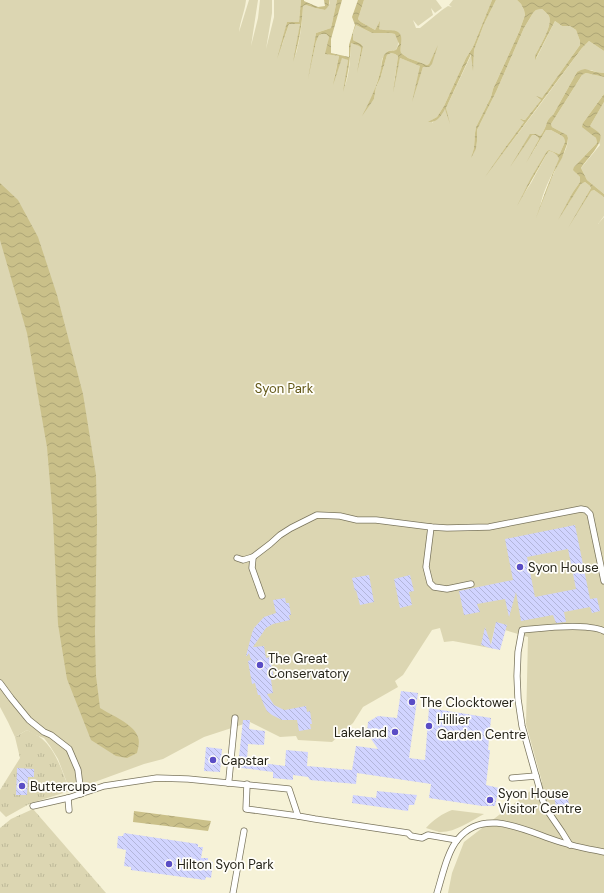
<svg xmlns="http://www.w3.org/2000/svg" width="604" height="893" font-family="'DM Sans',sans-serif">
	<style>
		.grass { fill: url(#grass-tufts) }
		.garden { fill: #dcd6b2 }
		.water { fill: url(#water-waves) }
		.building { fill: url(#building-back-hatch); fill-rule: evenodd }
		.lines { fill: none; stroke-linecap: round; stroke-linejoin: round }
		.service-casing { stroke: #7b765e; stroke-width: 7 }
		.service { stroke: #fff; stroke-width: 5.5 }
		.poi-dot { fill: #5a4dc5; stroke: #fffef9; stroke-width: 1.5 }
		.labels { text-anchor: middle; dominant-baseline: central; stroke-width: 3.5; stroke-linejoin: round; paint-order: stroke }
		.park-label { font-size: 13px; fill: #625717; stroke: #fffef9 }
		.poi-label { font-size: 13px; fill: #26241a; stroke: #fffef9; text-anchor: start }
	</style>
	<defs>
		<pattern id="grass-tufts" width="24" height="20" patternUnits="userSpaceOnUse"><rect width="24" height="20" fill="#dcd6b2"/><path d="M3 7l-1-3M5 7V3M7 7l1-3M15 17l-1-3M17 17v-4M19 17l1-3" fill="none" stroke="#bdb898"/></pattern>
		<pattern id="water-waves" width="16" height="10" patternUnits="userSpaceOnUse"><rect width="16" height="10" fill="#cac089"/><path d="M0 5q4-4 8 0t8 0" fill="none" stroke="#ada576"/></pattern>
		<pattern id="building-back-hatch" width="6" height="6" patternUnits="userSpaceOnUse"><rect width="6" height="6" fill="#d1d4ff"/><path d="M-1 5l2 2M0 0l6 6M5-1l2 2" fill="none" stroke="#b3b6da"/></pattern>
	</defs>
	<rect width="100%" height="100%" fill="#f6f2d7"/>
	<g class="grass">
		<path d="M27 730C32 733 37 735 41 738 57 751 62 772 70 791L31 803 6 817 0 811V790L20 758 15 737Z"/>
		<polygon points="33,809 106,893 0,893 0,828 11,819"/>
	</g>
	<g class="garden">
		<path d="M0 0H246C245 11 240 21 239 32L249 0H258L251 46 258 18 260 0H272V13L266 49 274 17V0H301L299 22H287L281 48 289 24H300L295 57C300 41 302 24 303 6L306 5 315 8 325 10 330 3 329 0H337L331 28 316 33 310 69 316 42 319 35 322 34H326L329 37 326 54 339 56 334 79 342 57 348 60 344 88C350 74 350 58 351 42L359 46 361 48 358 66 363 47 361 44 353 40V33L356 25 372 33H390L396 34C399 41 399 43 396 50L388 51 382 59 381 70 372 98 364 112 374 99 376 87 380 79 387 55 391 53 395 54 398 56 394 84 400 58 421 66 414 94 423 67H429L436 50 429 64 427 65 408 58 401 53V37L395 31H383L379 29V23L375 30 361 22 358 19 364 0H436L442 8 435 13 431 8 433 15 418 26 413 20 416 28H420L442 10 448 6 452 7 449 5 453 0H492L473 47 466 58 444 106 437 117 432 120V123L445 109 447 113 446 108 472 53 473 67 474 50 484 24 496 0H517L521 4 524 10 525 15 519 32 493 89 491 97 476 127 475 133 474 148 472 155 476 149 477 141V130L496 92 524 28 533 13 536 10 542 9C544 11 547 13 549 16 553 26 539 47 535 56V59L537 57 555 21 562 26H570L576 30 580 41V45L542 98 537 97 541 100 525 120 522 119 524 122 507 145 493 166 539 106 582 48 589 41 604 51V73L596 72 591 70 577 72 553 115C545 121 548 123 544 130 543 132 542 134 540 136L533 134 517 157 532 135H535L538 137 539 139 531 155 546 130H551L562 136 564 138 565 142 560 153 559 154 549 150 547 151 521 198 531 183 546 155 549 151C554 152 558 155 560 159 552 174 542 192 540 208 544 196 548 184 554 173 558 162 571 147 567 135L552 127 551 124 582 75 586 73 604 77V94L583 123 591 133 596 138 597 143 574 167 576 173 580 177V182L573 192 566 207 581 184 585 182 590 186 591 188 581 206 590 191 594 190 604 197V216L598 224 604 217V893H448L452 873 464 842 542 782 526 724 528 637 495 627 490 648 453 641 444 642 440 628 432 630 403 675 395 681 398 687 363 707 353 723 332 742 298 740 296 736 280 737 250 722 204 737 163 759 144 764 70 791 58 759 50 746 44 738 35 735 27 730 15 737 8 722 0 707Z"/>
		<polygon points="604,102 604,194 587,180 581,168 600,145 593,129 590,126"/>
		<path d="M452 810 484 814C470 821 455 833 439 832 435 831 430 829 426 828 434 819 442 814 452 810Z"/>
	</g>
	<g class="water">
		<path d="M301 0H304V1L318 7 325 6 324 0H329C330 5 328 7 325 10L315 8 306 5 303 6C302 25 299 43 293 62L300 24H289L277 59 287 22H299Z"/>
		<path d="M337 0H342L331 39V53L349 57V45L355 25 352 17 358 0H364L358 19 361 22 375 30 380 21 379 29C385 32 398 27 401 36 402 41 400 48 401 53L408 58 427 65 429 64 438 45 432 64 429 67H423L412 102 420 66 400 58 393 93 398 56 395 54 391 53 387 55 380 79 376 87 374 99 362 116C370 101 377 86 381 69 382 64 382 55 387 52 389 50 393 51 396 50L399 44 395 34 390 33H372L356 25 353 33V40L361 44 363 47 357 73 361 48 359 46 351 43C350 60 348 76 343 92L348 60 342 58 333 85 339 56 325 54 329 37 326 34H322L319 35 316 42 308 79 316 33 331 28Z"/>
		<path d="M492 0H496L484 24 474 50 473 71 471 54 446 108 450 124 445 109C441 116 437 123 428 122L437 117 444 106 466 58 473 47Z"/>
		<path d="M517 0H604V51L589 41 582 48 485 177 507 145 524 122 520 119 525 120 541 100 536 96 542 98 580 45V41L576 30 570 26H562L555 21 535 60V56C539 47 553 26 549 16 547 13 544 11 542 9L536 10 533 13 524 28 496 92 477 130V141L476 149 471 158 474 148 475 133 476 127 491 97 493 89 519 32 525 15 524 10 521 4Z"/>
		<path d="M585 69 596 72 604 73V77L586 73 582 75 551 124 552 127 567 135 568 138 567 144 562 158 554 172 536 218C543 198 550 178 559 159 558 155 554 152 549 151L546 155 517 206 531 178 547 151 549 150 559 154 560 153 565 142 564 138 562 136 551 130H546L526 163 539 139 538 137 535 135H532L510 167 530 134H536L540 136C542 134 543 132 544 130 548 123 545 121 553 115L577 72 581 70Z"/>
		<path d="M604 94V102L590 126C593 129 598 131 600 134 604 143 586 160 581 168L587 180 604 194V197L594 190 591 191 568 228 591 188 590 186 585 182 581 184 558 220 573 192 580 182V177L573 170 574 167 597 143 596 138 582 127 583 123Z"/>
		<path d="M0 183 18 200 38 237 57 295 83 394 96 475 97 521 95 632 96 676 100 708C111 715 134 724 138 737 140 742 138 748 137 753L127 758 116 756 91 740 67 679 65 667 58 624 53 519 47 447 27 333 0 240Z"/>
		<polygon points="134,811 211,821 208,831 133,822"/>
	</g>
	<g class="building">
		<path d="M575 525 590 599 597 598 600 611 592 613 590 607 564 612 566 622 556 623 553 615 521 621 516 592 509 617 505 599 477 604 480 612 464 615 459 591 513 580 505 539ZM568 549 576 589 535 597 527 557Z"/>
		<polygon points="369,575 374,602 360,605 356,590 355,591 352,578"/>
		<polygon points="410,575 414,591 409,592 412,605 400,608 394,579"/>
		<polygon points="285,598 286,603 289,603 291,615 289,615 290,620 273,624 266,628 253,647 264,646 266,658 270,657 274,679 271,680 273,693 267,694 274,705 282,709 285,710 306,706 307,712 310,711 312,724 310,724 311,729 299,731 297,720 282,720 272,715 267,711 264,705 260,695 258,695 255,683 252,684 248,661 251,660 249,653 247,656 246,656 252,633 254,628 264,617 276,613 273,600"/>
		<polygon points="496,622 507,625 500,650 490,648 481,645 485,627 491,645"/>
		<polygon points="401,691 418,693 409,758 425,760 429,708 491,718 488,750 490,750 486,785 499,788 495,806 482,806 429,798 431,784 357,773 356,784 310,780 308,777 293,775 293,780 273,778 273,772 234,767 235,760 238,760 239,757 243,720 250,720 249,729 265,731 264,745 248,744 247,761 285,766 286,750 308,752 307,766 352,770 356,746 378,749 367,733 368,722 378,716 397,718"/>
		<polygon points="206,747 222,749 220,772 204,771"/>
		<polygon points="17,768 34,769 34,777 28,777 27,795 16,795"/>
		<polygon points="377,791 417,795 414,805 409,805 408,811 352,803 353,795 376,798"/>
		<polygon points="567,793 569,805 556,807 554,796"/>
		<polygon points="124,833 198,844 198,847 203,847 201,858 208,858 208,861 213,862 211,878 206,877 205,880 131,870 131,867 124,866 126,850 117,848 118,836 123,836"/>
	</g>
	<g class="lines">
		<g class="service-casing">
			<g id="service">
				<polyline points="431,527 426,567 430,583 434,587 447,589 471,584"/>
				<polyline points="253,557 252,568 262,596"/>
				<polyline points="237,558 243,560 253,557 270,544 280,535 291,528 317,515 340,516 357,520 376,520 431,527 447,528 489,527 581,509 586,510 590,514 604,581"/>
				<polyline points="0,683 11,698 29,720 44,732 51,735 69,749 78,770 81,794"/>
				<polyline points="512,778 536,776"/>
				<polyline points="228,783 229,779 235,718"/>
				<polyline points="247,784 246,809 298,816"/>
				<polyline points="68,798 69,810"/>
				<polyline points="33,806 68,798 104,786 157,778 188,779 289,789 298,816 315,819 408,833 411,836 422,838 428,835 457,840"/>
				<path d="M570 845 562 832 547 810 543 801 522 726 518 699 517 676 518 652 522 630C543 628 564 625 586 627 592 628 598 628 604 631"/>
				<polyline points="233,893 244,831"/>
				<path d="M437 893C442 877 447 852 458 839 484 807 526 831 557 841 572 846 588 849 604 852"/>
			</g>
		</g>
		<use href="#service" class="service"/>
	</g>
	<g class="poi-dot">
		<circle cx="520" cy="567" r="4"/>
		<circle cx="260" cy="665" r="4"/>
		<circle cx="412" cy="702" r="4"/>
		<circle cx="429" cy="726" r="4"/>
		<circle cx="395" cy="732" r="4"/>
		<circle cx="213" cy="760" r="4"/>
		<circle cx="22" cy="786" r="4"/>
		<circle cx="490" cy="800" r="4"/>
		<circle cx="169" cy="864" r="4"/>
	</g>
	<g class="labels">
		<g class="park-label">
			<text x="284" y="388">Syon Park</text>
		</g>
		<g class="poi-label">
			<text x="528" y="567">Syon House</text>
			<text x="268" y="658">The Great<tspan x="268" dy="15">Conservatory</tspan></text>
			<text x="420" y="702">The Clocktower</text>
			<text x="437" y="719">Hillier<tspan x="437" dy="15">Garden Centre</tspan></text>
			<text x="387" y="732" text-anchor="end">Lakeland</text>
			<text x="221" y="760">Capstar</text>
			<text x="30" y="786">Buttercups</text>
			<text x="498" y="793">Syon House<tspan x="498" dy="15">Visitor Centre</tspan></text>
			<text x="177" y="864">Hilton Syon Park</text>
		</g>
	</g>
</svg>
